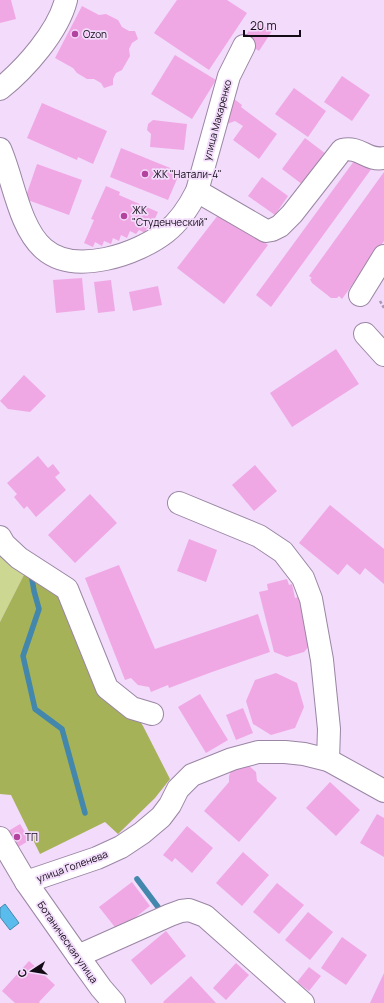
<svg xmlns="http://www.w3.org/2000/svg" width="384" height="1003" font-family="Manrope,sans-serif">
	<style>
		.green { fill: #ccd791 }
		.forest { fill: #a6b258 }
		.water { fill: #59bced; stroke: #4487ac }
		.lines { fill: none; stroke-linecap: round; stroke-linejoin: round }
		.stream { stroke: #4487ac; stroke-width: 5.5 }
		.building { fill: #f0a8e5 }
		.minor-casing { stroke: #9b86a4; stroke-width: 24 }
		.path { stroke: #aa98b1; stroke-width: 2.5; stroke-dasharray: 3 2; stroke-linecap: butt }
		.minor { stroke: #fff; stroke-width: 22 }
		.poi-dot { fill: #b4439f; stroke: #f2dbfb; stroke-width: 1.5 }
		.labels { text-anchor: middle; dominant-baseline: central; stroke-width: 3.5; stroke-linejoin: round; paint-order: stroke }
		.poi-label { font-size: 10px; fill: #130b16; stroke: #f2dbfb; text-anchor: start }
		.street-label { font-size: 10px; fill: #130b16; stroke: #f2dbfb }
	</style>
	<rect width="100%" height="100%" fill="#f2dbfb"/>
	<polygon class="green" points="0,537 29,565 0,622"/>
	<polygon class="forest" points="29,565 67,589 107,688 132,708 143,726 170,779 155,798 118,834 105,822 40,854 11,795 0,794 0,622"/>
	<polygon class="water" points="5,904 19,923 10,930 0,917 0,908"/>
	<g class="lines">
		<g class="stream">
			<polyline points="31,573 34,591 39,609 23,656 35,709 62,729 85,813"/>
			<polyline points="137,879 158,907"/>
		</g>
	</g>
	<g class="building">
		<polygon points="0,0 11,0 16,19 0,23"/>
		<polygon points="177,0 227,0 247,13 209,70 154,33"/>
		<polygon points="82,6 99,15 106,14 118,20 122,27 129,31 135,31 138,39 132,43 129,49 130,56 122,70 116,73 113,79 113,85 104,88 101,83 94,79 87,79 77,73 73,68 55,58"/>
		<polygon points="255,21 272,31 259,51 243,40"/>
		<polygon points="175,55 216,80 192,119 151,94"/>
		<polygon points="342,76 370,95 352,121 324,102"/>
		<polygon points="294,88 326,111 308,137 275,114"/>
		<polygon points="229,95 242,105 241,107 277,134 259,159 233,140 243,126 235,121 227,124 223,111"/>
		<polygon points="42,103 107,131 93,164 78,157 77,160 27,138"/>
		<polygon points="153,120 187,124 184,150 150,147 151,134 147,130 148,124"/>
		<polygon points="305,138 330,157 307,188 282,169"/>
		<polygon points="121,148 180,172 168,200 110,177"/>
		<polygon points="357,157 372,168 271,307 256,295"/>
		<polygon points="37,164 82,180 69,215 25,199"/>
		<polygon points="384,172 384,241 342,299 339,296 337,298 331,298 312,283 310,279 312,278 309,276"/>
		<polygon points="262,177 288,196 275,215 248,196"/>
		<polygon points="106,186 120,192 119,195 158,212 150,229 147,228 145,233 139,230 136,234 130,231 127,238 121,235 119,241 113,238 111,244 104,241 102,246 95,242 93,247 84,243 94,220 91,219"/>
		<polygon points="222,210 268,245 224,304 177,268"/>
		<polygon points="82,278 85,310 56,313 53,280"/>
		<polygon points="111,280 115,311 98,313 94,282"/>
		<polygon points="158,286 162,305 133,311 129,292"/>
		<polygon points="336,349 359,384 292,427 270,393"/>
		<polygon points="24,375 46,396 30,412 8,409 0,401"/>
		<polygon points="38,456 48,468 53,464 60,473 55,477 66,490 36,517 27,506 24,509 14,497 17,494 7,483"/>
		<polygon points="255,465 277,491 254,511 232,485"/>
		<polygon points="90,494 117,523 75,563 48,535"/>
		<polygon points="330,505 384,549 384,584 365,568 360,575 347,564 338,575 299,543"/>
		<polygon points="189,539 217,550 206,582 177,571"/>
		<polygon points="119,565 155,649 258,614 270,652 212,672 169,688 168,685 151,692 149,687 138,685 131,678 125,680 85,578"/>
		<polygon points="287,579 289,585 292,584 295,598 301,596 312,643 304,652 287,657 274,652 259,592 268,590 267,584"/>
		<polygon points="276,673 297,683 304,707 295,728 271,735 253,724 246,701 255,680"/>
		<polygon points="200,694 228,740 206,753 178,707"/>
		<polygon points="243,708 253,733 236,740 226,715"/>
		<polygon points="248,765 256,772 257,781 277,798 239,842 204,811 229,782 229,776 231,771"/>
		<polygon points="330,782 360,810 336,836 306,808"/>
		<polygon points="377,814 384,818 384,857 360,843"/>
		<polygon points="20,824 30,840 15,849 5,833"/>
		<polygon points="187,826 213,848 192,873 175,858 172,862 163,855"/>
		<polygon points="243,852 269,875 242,906 216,883"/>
		<polygon points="132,882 150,906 118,931 99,907"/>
		<polygon points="277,883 304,905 279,934 253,912"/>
		<polygon points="308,912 333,932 310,960 285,940"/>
		<polygon points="166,931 186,956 151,985 131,960"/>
		<polygon points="342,937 367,955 346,985 321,968"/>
		<polygon points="29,961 55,985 39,1002 40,1003 15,1003 2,991"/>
		<polygon points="236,963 249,975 226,1000 213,988"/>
		<polygon points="309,967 321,976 309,991 297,982"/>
		<polygon points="384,973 384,1003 370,1003"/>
		<polygon points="191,976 216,1003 164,1003 163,1002"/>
	</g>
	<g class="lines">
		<g class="minor-casing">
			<g id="minor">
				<path d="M0 89C25 69 58 32 66 0"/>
				<path d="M0 149C13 178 19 228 44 249 75 276 138 254 166 232 179 222 190 205 197 191L229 76 244 46"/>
				<path d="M197 191 266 231 272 230 280 226 292 214 342 150C361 146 366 161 384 158"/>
				<polyline points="360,295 384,256"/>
				<polyline points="365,334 384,355"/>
				<polyline points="179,503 259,536 283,552 303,578 311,599 322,660 329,729 328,760"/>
				<polyline points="0,537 4,544 19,558 67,589 107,688 132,708 152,714"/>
				<polyline points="0,838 26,882 78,956 101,988 114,1003"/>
				<polyline points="26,882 97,858 121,847 142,833 161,817 170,805 178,789 192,775 232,759 258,752 285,752 304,754 328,760 384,791"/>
				<polyline points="78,956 170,915 181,911 189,910 205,916 303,1003"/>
			</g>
		</g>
		<polyline class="path" points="380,301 384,308"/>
		<use href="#minor" class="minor"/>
	</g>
	<g class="poi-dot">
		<circle cx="75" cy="34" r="4"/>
		<circle cx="145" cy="174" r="4"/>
		<circle cx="124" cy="216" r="4"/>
		<circle cx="17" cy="837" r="4"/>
	</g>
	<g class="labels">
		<g class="poi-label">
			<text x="83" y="34">Ozon</text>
			<text x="153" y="174">ЖК "Натали-4"</text>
			<text x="132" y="210">ЖК<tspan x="132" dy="12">"Студенческий"</tspan></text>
			<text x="25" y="837">ТП</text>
		</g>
		<g class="street-label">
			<text transform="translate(217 120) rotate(-75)">улица Макаренко</text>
			<text transform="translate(72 866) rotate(-20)">улица Голенева</text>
			<text transform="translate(68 942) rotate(55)">Ботаническая улица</text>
		</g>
	</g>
	<g transform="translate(32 971) rotate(258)" stroke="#f2dbfb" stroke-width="3" paint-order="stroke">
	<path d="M0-3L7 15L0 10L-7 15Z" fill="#130b16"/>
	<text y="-6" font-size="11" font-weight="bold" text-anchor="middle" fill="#130b16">С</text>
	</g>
	<path d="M244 30v6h56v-6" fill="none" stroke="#130b16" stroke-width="2"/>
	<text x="250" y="30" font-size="12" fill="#130b16" stroke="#f2dbfb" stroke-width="3" paint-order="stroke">20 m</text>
</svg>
